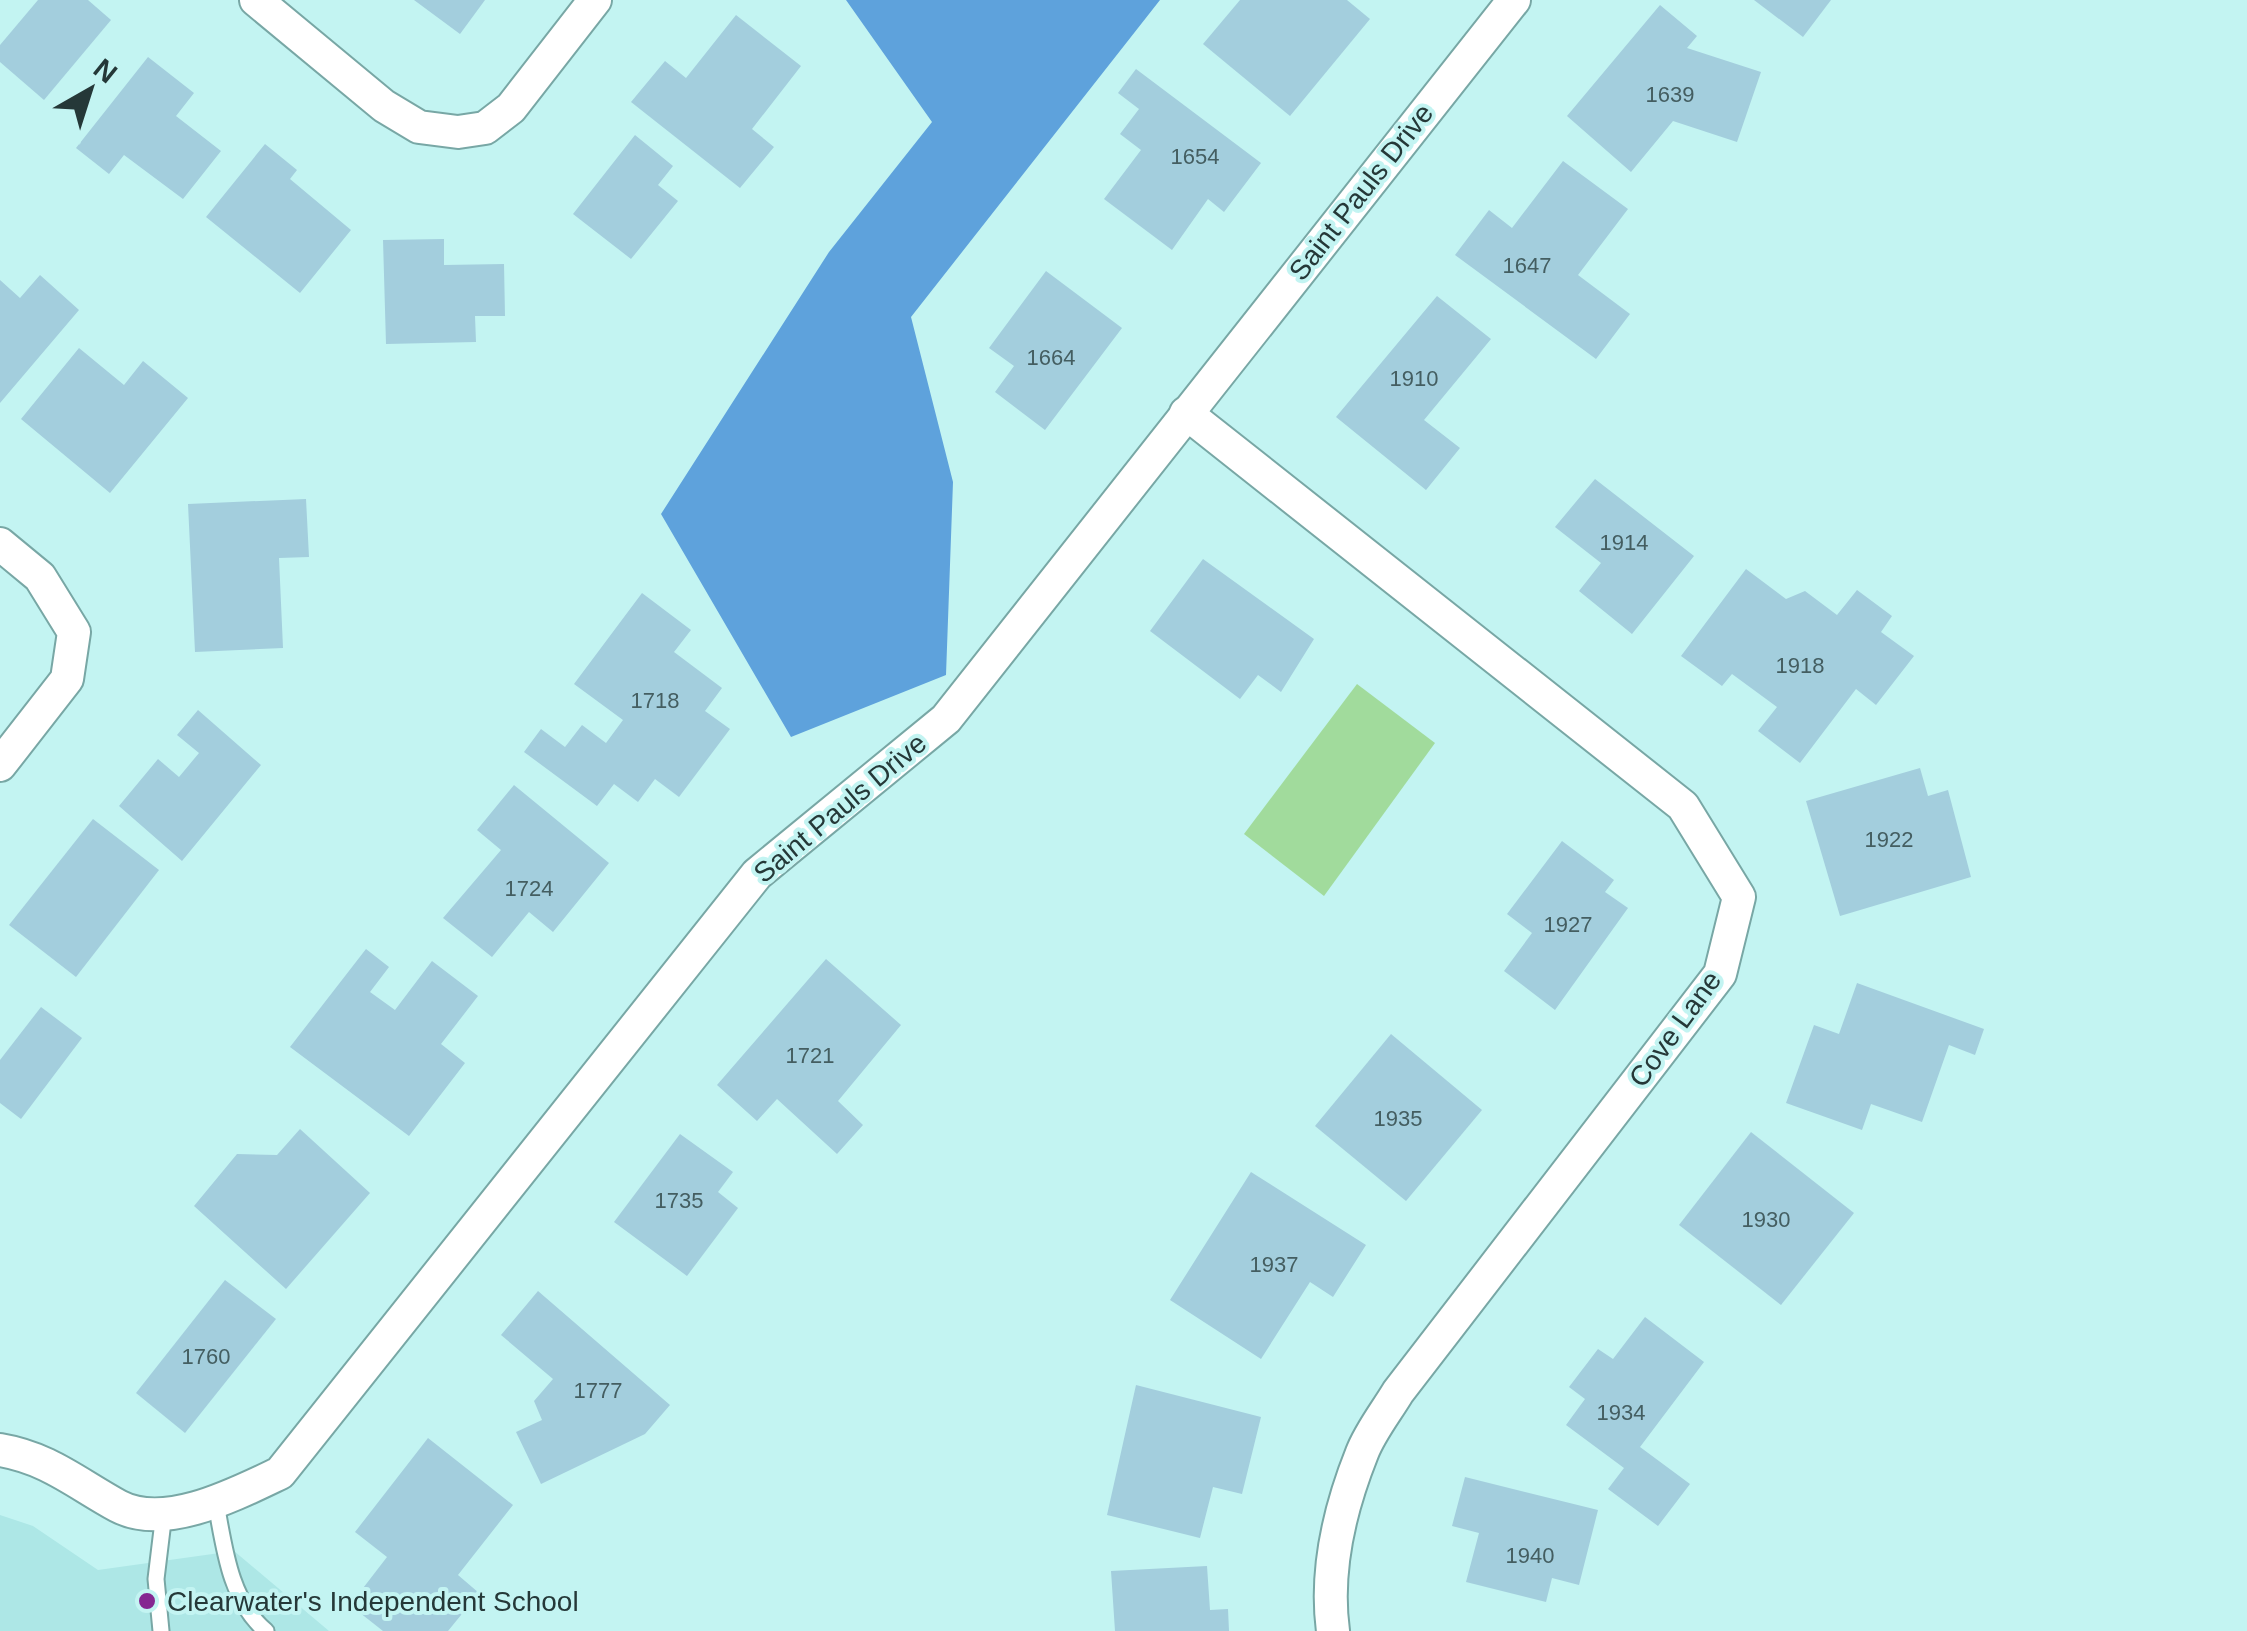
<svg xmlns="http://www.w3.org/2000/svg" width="2247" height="1631" font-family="Helvetica,sans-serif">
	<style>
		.built { fill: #ade7e6 }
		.green { fill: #a1db9c }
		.water { fill: #5ea2dc }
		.building { fill: #a3cedd }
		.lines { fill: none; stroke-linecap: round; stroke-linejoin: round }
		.service-casing { stroke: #78a7a5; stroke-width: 19 }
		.minor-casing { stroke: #78a7a5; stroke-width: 36 }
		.service { stroke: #fff; stroke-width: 15 }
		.minor { stroke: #fff; stroke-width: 32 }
		.poi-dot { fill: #852791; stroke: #c3f4f2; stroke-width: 4 }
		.labels { text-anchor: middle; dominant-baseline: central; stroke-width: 8; stroke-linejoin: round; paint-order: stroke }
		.number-label { font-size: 22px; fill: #445e61 }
		.street-label { font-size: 28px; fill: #253838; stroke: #c3f4f2 }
		.poi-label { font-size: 28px; fill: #253838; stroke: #c3f4f2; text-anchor: start }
	</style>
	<rect width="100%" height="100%" fill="#c3f4f2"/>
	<polygon class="built" points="0,1515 33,1526 98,1570 234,1551 329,1631 0,1631"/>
	<polygon class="green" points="1357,684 1435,743 1324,896 1244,834"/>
	<polygon class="water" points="846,0 1160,0 911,317 953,482 946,675 791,737 661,514 829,252 932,122"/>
	<g class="building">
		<polygon points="38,0 88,0 111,20 44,100 0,62 0,45"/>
		<polygon points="414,0 485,0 460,34"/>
		<polygon points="1240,0 1347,0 1370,19 1290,116 1203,44"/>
		<polygon points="1754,0 1831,0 1803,37"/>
		<polygon points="1660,5 1697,36 1687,48 1761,72 1737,142 1673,121 1631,172 1567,116"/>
		<polygon points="736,15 801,66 752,129 774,147 740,188 631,102 665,61 686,78"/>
		<polygon points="148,57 194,93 176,116 221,151 183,199 124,155 109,174 76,148"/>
		<polygon points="1136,69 1261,163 1224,212 1208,199 1172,250 1104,199 1141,150 1120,134 1139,109 1118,93"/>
		<polygon points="635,135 673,166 658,185 678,201 631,259 573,214"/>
		<polygon points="265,144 297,170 290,179 351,230 300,293 206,217"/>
		<polygon points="1563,161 1628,209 1578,275 1630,314 1596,359 1455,255 1489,210 1512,228"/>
		<polygon points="444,239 444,265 504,264 505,316 475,316 476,342 386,344 383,240"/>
		<polygon points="1046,271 1122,328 1045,430 995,392 1014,366 989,348"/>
		<polygon points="40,275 79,310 0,403 0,280 20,298"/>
		<polygon points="1437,296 1491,339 1424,420 1460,448 1426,490 1336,417"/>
		<polygon points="79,348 124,385 143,361 188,398 110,493 21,419"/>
		<polygon points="1595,479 1694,556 1632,634 1579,591 1601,563 1555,527"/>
		<polygon points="306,499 309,557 279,558 283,648 195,652 188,504"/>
		<polygon points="1203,559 1314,639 1281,692 1258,675 1240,699 1150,631"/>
		<polygon points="1746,569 1786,599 1805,591 1837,615 1857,590 1892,616 1881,632 1914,656 1876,705 1856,689 1800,763 1758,731 1777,707 1732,674 1722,686 1681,656"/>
		<polygon points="642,593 691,630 674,652 722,688 705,711 730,729 679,797 655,779 638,802 614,784 597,806 524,752 541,729 565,747 582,725 606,743 623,720 574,684"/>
		<polygon points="198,710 261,765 182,861 119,806 158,759 179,777 199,753 177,735"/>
		<polygon points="1920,768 1928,796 1948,790 1971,877 1840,916 1806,801"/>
		<polygon points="514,785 609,863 553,932 529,912 492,957 443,918 501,850 477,830"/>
		<polygon points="93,819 159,870 76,977 9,925"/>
		<polygon points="1562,841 1614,880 1605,892 1628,908 1555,1010 1504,971 1532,933 1507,914"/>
		<polygon points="366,949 389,967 370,992 395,1010 432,961 478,996 441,1044 465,1063 409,1136 290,1047"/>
		<polygon points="826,959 901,1025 838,1101 863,1125 837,1154 777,1099 757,1121 717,1085"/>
		<polygon points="1857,983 1984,1029 1975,1055 1949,1045 1922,1122 1871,1104 1862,1130 1786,1103 1814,1025 1839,1034"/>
		<polygon points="41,1007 82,1038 21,1119 0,1103 0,1060"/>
		<polygon points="1391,1034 1482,1110 1406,1201 1315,1126"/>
		<polygon points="300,1129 370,1193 286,1289 194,1206 237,1154 277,1155"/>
		<polygon points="1751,1132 1854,1213 1781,1305 1679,1225"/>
		<polygon points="680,1134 733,1172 718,1192 738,1208 687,1276 614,1222"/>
		<polygon points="1251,1172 1366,1245 1333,1297 1310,1282 1261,1359 1170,1300"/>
		<polygon points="225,1280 276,1319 185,1433 136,1393"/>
		<polygon points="538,1291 670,1405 645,1434 541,1484 516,1432 542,1420 534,1401 553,1379 501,1335"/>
		<polygon points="1645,1317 1704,1362 1640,1447 1690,1484 1658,1526 1608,1489 1624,1468 1566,1425 1585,1399 1569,1387 1598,1349 1613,1359"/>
		<polygon points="1136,1385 1261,1417 1242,1494 1213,1487 1200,1538 1107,1515"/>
		<polygon points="428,1438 513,1505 458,1575 479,1593 448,1631 383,1631 350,1605 387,1557 355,1532"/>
		<polygon points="1465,1477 1598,1510 1579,1585 1552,1578 1546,1602 1466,1582 1479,1533 1452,1526"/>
		<polygon points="1207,1566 1210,1610 1228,1609 1229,1631 1115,1631 1111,1571"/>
	</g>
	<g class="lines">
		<g class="service-casing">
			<g id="service">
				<path d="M216 1503C224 1547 230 1601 266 1631"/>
				<polyline points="161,1631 156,1579 164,1513"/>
			</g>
		</g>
		<g class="minor-casing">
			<g id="minor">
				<polyline points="256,0 384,106 419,127 458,132 485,128 511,108 595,0"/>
				<path d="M1186 413 1683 806 1739 897 1720 974 1398 1392C1386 1412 1370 1432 1362 1453 1340 1508 1325 1572 1333 1631"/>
				<polyline points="0,544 40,577 74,632 67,679 0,765"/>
				<path d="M0 1450C48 1458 76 1483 118 1506 165 1531 236 1494 280 1473L757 874 946 719 1514 0"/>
			</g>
		</g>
		<use href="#service" class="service"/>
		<use href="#minor" class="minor"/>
	</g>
	<circle class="poi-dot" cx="147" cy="1601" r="10"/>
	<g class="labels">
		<g class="number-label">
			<text x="1670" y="94">1639</text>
			<text x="1195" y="156">1654</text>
			<text x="1527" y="265">1647</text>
			<text x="1051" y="357">1664</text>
			<text x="1414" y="378">1910</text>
			<text x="1624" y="542">1914</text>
			<text x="1800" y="665">1918</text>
			<text x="655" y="700">1718</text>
			<text x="1889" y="839">1922</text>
			<text x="529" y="888">1724</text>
			<text x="1568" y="924">1927</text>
			<text x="810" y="1055">1721</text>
			<text x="1398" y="1118">1935</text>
			<text x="679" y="1200">1735</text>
			<text x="1766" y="1219">1930</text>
			<text x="1274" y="1264">1937</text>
			<text x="206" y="1356">1760</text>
			<text x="598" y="1390">1777</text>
			<text x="1621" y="1412">1934</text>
			<text x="1530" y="1555">1940</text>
		</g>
		<g class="street-label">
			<text transform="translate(1361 192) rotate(-52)">Saint Pauls Drive</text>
			<text transform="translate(840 808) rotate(-40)">Saint Pauls Drive</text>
			<text transform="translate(1675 1029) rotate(-54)">Cove Lane</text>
		</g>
		<g class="poi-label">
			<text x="167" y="1601">Clearwater's Independent School</text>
		</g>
	</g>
	<g transform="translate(90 90) rotate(39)" stroke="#c3f4f2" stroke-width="8" paint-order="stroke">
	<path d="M0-8L18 38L0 25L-18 38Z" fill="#253838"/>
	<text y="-15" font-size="28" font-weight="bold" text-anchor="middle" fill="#253838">N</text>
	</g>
</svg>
